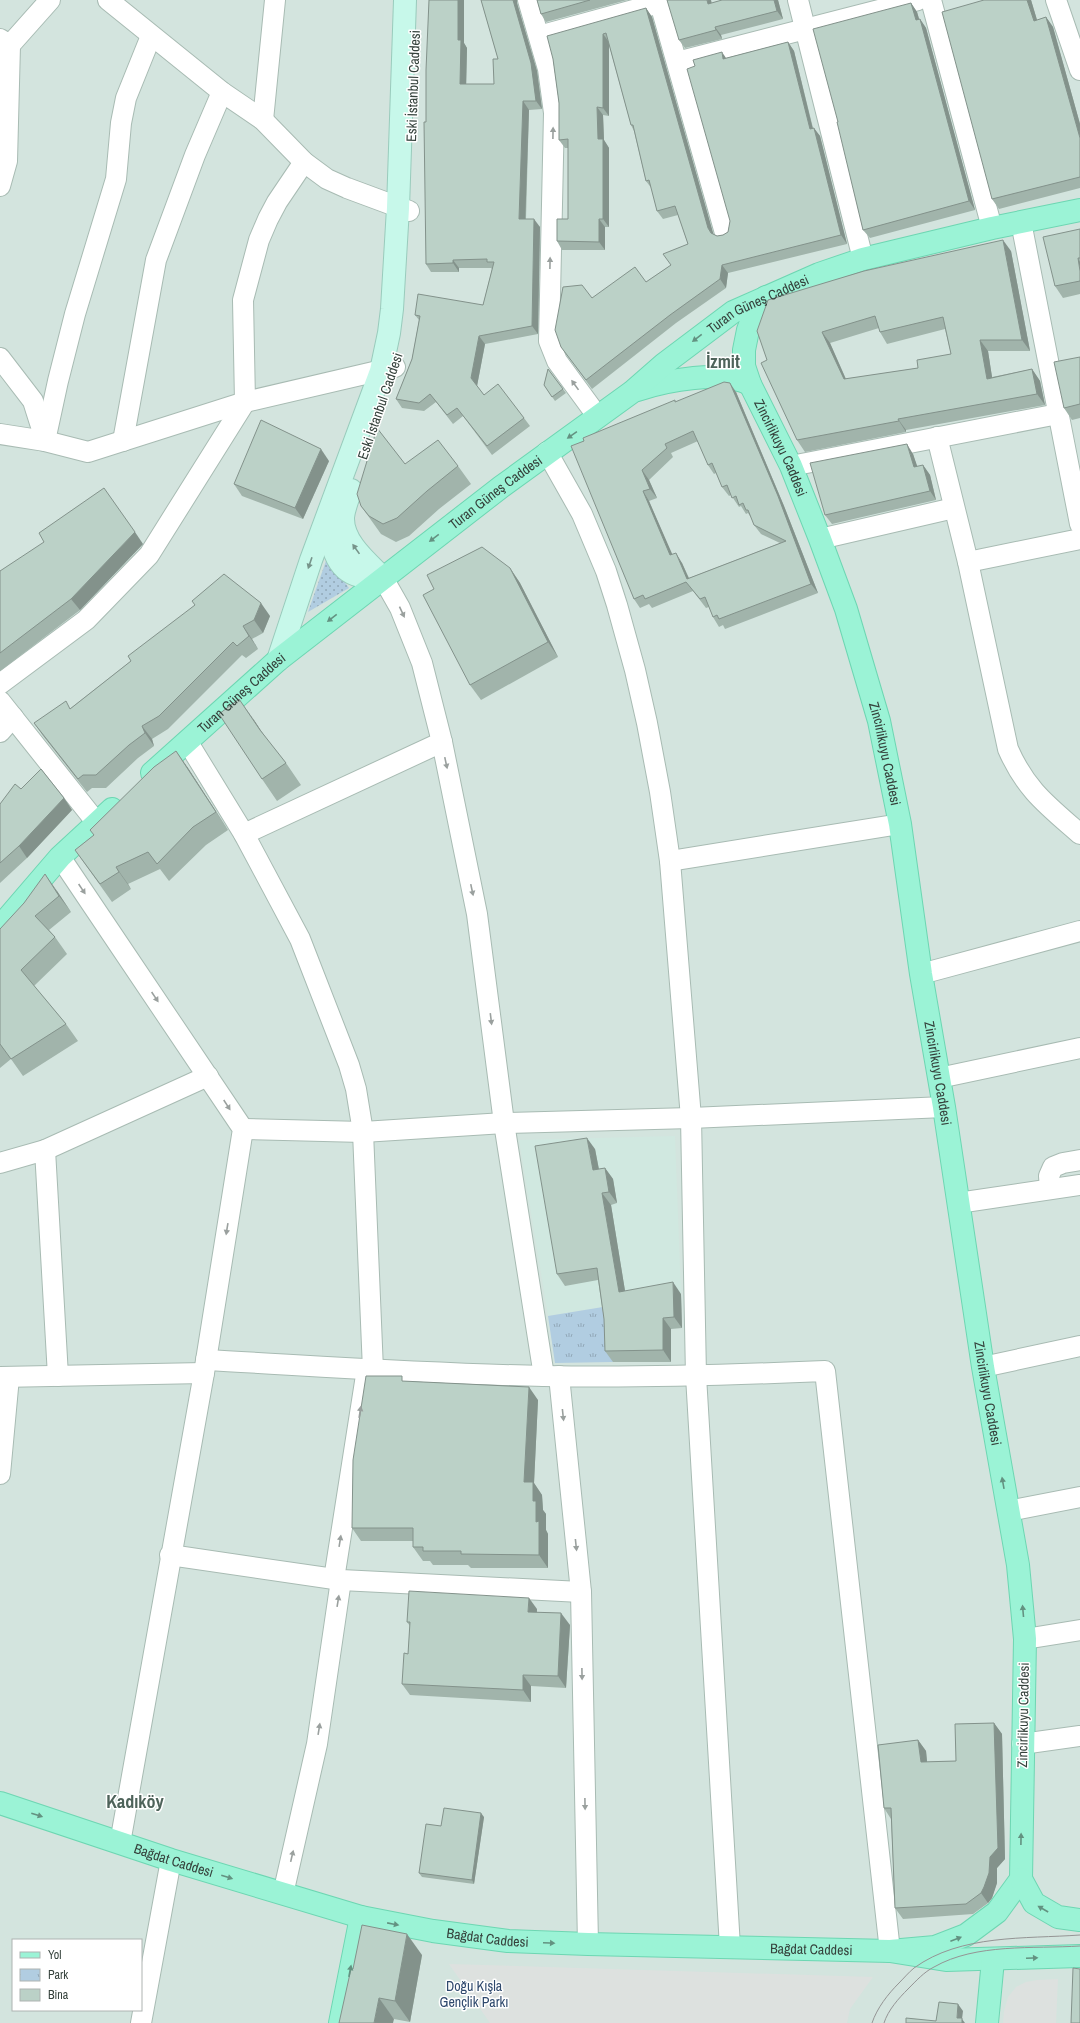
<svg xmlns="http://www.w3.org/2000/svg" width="1080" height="2023" font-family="'Archivo Narrow',sans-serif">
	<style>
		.residential { fill: #d3e4de; fill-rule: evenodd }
		.education { fill: #d0e8e0 }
		.grass { fill: url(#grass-dots) }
		.park { fill: url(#park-tufts) }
		.parking { fill: #dde1df }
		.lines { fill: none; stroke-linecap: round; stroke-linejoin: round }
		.minor-casing { stroke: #a8bbb3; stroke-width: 22 }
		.secondary-casing { stroke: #99cbbc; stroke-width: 24 }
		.primary-casing { stroke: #6dd6b2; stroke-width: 24 }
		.minor { stroke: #fff; stroke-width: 20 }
		.secondary { stroke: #c7f8ea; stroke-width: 22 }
		.primary { stroke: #9bf3d6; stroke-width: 22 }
		.tram { stroke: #949494; stroke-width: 1 }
		.wall { fill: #a1b4ab; fill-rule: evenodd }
		.shaded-wall { fill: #83928b }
		.building { fill: #bbd1c7; stroke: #83928b; fill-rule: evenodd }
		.oneway { fill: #9aa09e }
		.oneway2 { fill: #639281 }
		.oneway3 { fill: #77948a }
		.labels { text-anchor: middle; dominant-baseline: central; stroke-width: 3; stroke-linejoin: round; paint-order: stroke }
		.street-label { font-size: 14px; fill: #35423c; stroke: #fff }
		.park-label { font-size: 14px; fill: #2f496d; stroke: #fff }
		.district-label { font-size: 18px; font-weight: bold; fill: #4e635a; stroke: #fff }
	</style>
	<defs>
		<pattern id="grass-dots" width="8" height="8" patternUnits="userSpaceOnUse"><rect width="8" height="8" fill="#b1cde1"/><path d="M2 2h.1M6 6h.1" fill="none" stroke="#91a8b8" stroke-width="1.8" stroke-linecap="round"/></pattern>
		<pattern id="park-tufts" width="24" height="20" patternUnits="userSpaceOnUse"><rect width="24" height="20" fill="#b1cde1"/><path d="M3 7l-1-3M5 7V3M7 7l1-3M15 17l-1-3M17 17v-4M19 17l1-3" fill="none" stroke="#91a8b8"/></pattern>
	</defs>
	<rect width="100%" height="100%" fill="#e5f0ec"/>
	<path class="residential" d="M0 0H1080V2023H0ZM13 1940H141V2010H13Z"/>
	<polygon class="education" points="675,1136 681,1294 548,1316 519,1140"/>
	<polygon class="grass" points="327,558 349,588 308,612"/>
	<polygon class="park" points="609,1306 612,1331 613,1362 555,1363 548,1316"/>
	<g class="parking">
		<polygon points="449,1964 873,1977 850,2009 847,2023 490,2023"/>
		<polygon points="1058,1979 1056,2023 1003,2023 1004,2011 1008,1997 1016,1987 1026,1982 1037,1980"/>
	</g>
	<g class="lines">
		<g class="minor-casing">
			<g id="minor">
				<polyline points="108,0 222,92 263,120 304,162 327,179 347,188 409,211"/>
				<polyline points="528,0 548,69 554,113 549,341 557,361 598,417"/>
				<polyline points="659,0 725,233"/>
				<polyline points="798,0 863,259"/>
				<polyline points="931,0 992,228"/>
				<polyline points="1056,0 1080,70"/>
				<polyline points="539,36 659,3"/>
				<polyline points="0,39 10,45 50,0"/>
				<polyline points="677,62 918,0"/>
				<polyline points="263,120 275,0"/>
				<polyline points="0,186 7,161 10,45"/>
				<polyline points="1021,222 1080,524"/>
				<polyline points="0,358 33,401 45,439"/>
				<polyline points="0,434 45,441 88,452 245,402 395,367"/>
				<path d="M937 437 968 562 1008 749C1026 790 1047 805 1080 834"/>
				<polyline points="45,441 58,381 75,314 116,179 121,123 126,98 151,36"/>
				<polyline points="123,441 156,260 195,155 222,92"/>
				<polyline points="547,452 582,514 606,571 617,605 635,670 647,723 660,792 670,861 691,1118 696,1376 730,1947"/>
				<polyline points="791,466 1058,414"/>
				<polyline points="820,539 954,508"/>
				<polyline points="968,562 1080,539"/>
				<polyline points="383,578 400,608 422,663 442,742 477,914 504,1123 544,1376"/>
				<polyline points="0,684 86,620 149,555 245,402 243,300 259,240 268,219 277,202 304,162"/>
				<polyline points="0,701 97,823"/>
				<polyline points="0,732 13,717"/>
				<polyline points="187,741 244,834 300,939 349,1065 356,1089 363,1132 373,1370"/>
				<polyline points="244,834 442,742"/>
				<polyline points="60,857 243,1129 204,1373 120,1843"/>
				<polyline points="670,861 900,824"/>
				<polyline points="921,974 1080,931"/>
				<polyline points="939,1078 1080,1048"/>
				<polyline points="243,1129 363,1132 504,1123 691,1118 944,1107"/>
				<polyline points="45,1150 58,1376"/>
				<polyline points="0,1163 45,1150 208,1076"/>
				<polyline points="1050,1188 1049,1176 1053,1167 1063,1163 1080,1160"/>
				<polyline points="958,1203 1080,1185"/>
				<path d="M206 1360C318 1366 431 1374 544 1376 638 1378 731 1375 825 1371L890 1951"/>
				<polyline points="983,1367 1080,1346"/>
				<polyline points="559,1376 581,1592 588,1944"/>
				<polyline points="0,1377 204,1373"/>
				<polyline points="0,1474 9,1377"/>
				<polyline points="1008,1511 1080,1497"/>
				<polyline points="170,1555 341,1580 581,1592"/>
				<polyline points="334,1579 367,1369"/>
				<polyline points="1025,1639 1080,1630"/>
				<polyline points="1022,1744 1080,1736"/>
				<polyline points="283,1894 317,1744 341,1580"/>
				<polyline points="141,2023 171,1860"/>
			</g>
		</g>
		<g class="secondary-casing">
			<g id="secondary">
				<path d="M351 490C348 498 344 508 343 517 342 542 367 562 383 578"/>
				<path d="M329 519C330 540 334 570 360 576 367 577 375 577 383 578"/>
				<polyline points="278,660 311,560 381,371 389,333 392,309 398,208 405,0"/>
			</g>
		</g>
		<g class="primary-casing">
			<g id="primary">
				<path id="s1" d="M766 297 753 317 748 330 744 350V366L750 384 791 466 820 539 846 609 879 721 900 824 921 974 944 1107 983 1367 1018 1565 1025 1639 1021 1879 997 1912 966 1935 935 1947 890 1951"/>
				<path d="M637 390C667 380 721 370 750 384"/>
				<path id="s2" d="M152 773 278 660 501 487 632 392 664 364 733 312 819 274 863 259 992 228 1080 210"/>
				<polyline points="0,927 60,857 112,809"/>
				<path id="s3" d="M0 1803 171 1860 361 1917 433 1931 508 1941 588 1944 890 1951 946 1960 1080 1956"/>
				<polyline points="1021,1879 1034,1903 1058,1917 1080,1920"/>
				<polyline points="340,2023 361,1917"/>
				<polyline points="987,2023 993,1960"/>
			</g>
		</g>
		<use href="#minor" class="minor"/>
		<use href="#secondary" class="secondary"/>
		<use href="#primary" class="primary"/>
		<g class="tram">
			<path d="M872 2023C877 2008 888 1994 899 1983 904 1978 909 1972 914 1968 961 1934 1025 1939 1080 1935"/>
			<path d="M884 2023C888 2010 899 1998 908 1989 916 1981 924 1972 934 1967 976 1943 1033 1949 1080 1946"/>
		</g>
	</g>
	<g class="wall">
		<polygon points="429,0 464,0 464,43 467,48 466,84 494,84 498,59 481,0 517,0 517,3 537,71 542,109 529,110 526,219 540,227 538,334 485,344 477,386 484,395 524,418 530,426 492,455 463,416 453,424 436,402 424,411 402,408 396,399 412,359 419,320 415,315 483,305 492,269 491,268 459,268 459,272 431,272 426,264 426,122"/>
		<polygon points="537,0 627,0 546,22 541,14"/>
		<polygon points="722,0 778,0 783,19 721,35 722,39 685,48 679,40 712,3"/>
		<polygon points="984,0 1031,0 1037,20 1046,17 1053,27 1080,124 1080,188 999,209 992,199"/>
		<polygon points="911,3 917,12 919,19 920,19 926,28 975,210 870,238 863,230 838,122"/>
		<polygon points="646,8 652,17 713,234 717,236 723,235 728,232 730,221 726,58 788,42 794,51 813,128 820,136 847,244 728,273 726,288 676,323 592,389 561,347 592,298 646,282 671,265 688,244 678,215 663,219 657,211 652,189 646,181 634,131 631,125 609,45 609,116 603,115 604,140 609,148 609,227 605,227 605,250 562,250 557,241 568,219 568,148 565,148 559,140 559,103 553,59"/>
		<polygon points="1080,229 1080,294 1063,298 1055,286"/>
		<path d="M1011 251 1030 351H988L992 377 1032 369 1040 381 1045 405 906 430V432L805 452 797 440 757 331ZM879 328 880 332 887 344 945 329 951 354 918 368 846 379 830 343Z"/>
		<polygon points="1080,357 1080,418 1072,420 1064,408"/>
		<polygon points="548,369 566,393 555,401 544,385"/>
		<path d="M736 392 784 506 818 593 725 629 723 625 719 627 713 617 709 607 706 608 693 591 652 608 649 604 640 608 634 599 584 441 676 402ZM698 441 708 465 714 474 716 473 722 487 729 496 731 495 739 507 741 506 746 514 748 513 752 519 754 525 761 534 780 543 689 578 682 563 672 555 649 501 657 498 649 480 673 457 671 453Z"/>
		<polygon points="913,454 917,467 923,465 930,475 936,500 832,524 825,515"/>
		<polygon points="329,461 303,519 242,496 234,484"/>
		<polygon points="405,464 458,466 471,484 439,509 409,536 396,542 381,534 361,506"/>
		<polygon points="143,544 80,610 0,671 0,571"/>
		<polygon points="510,568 520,583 558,657 481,700 470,685 434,589"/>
		<polygon points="195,605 270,616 263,633 252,639 258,649 246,658 242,655 168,729 152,739 154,746 138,758 106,788 92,788 87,792 43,736 34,723 71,708 131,661"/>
		<polygon points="254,720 264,736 286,763 301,785 277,801 262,779"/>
		<polygon points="176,751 188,768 228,830 206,845 169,881 160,869 128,884 131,889 112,902 75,850 94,835"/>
		<polygon points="21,789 64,798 72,810 27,858 0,883 0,804"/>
		<polygon points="57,891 71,912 49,930 55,937 67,954 34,986 66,1024 78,1041 23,1076 11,1059 0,1068 0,929"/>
		<polygon points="595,1149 599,1169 605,1168 613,1179 617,1203 611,1205 625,1291 681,1294 682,1328 671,1329 671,1362 613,1362 605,1351 604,1319 598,1280 565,1286 557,1274"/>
		<polygon points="405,1381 538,1400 534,1483 542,1495 543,1510 546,1514 546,1530 548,1534 548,1568 471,1568 468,1565 433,1565 430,1561 423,1561 413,1547 413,1541 361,1541 352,1528"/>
		<polygon points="537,1609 537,1612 570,1625 566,1688 531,1686 531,1702 410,1695 402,1684 408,1654 410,1626 407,1622"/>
		<polygon points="994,1723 1002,1734 1005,1859 997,1868 997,1883 992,1898 988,1903 973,1914 903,1919 895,1908 891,1819 884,1808 918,1740 926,1751 927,1762 956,1761"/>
		<polygon points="484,1817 474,1884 422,1877 419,1873 441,1826"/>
		<polygon points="422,1955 410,2022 394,2019 353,1969"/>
	</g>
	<g class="shaded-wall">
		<polygon points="458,0 464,0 464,43 467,48 466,93 460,84 458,40"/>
		<polygon points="513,0 517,0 517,3 537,71 542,109 536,101"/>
		<polygon points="707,0 711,0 714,12 708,4"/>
		<polygon points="774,0 778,0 783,19 777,11"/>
		<polygon points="1027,0 1031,0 1040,30 1034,21"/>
		<polygon points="911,3 917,12 922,29 916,20"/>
		<polygon points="646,8 652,17 714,236 717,241 708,228"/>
		<polygon points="1046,17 1053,27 1080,124 1080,138"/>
		<polygon points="920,19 926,28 975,210 969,201"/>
		<polygon points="715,27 721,35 722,39 716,30"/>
		<polygon points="603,34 609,42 609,116 603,108"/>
		<polygon points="788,42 794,51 815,138 810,129"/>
		<polygon points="722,52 728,61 723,59"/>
		<polygon points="523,101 529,110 525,227 519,219"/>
		<polygon points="597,107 603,115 604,140 609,148 609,227 603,219 598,139"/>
		<polygon points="814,128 820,136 847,244 841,235"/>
		<polygon points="534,219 540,227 538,334 532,326"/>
		<polygon points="599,219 605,227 605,250 599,242"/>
		<polygon points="1003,240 1011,251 1030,351 1022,340"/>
		<polygon points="1078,258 1080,262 1080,271"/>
		<polygon points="453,260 459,268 459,272 453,263"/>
		<polygon points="722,265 728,273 726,288 720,279"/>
		<polygon points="822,332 830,343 851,391 844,379"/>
		<polygon points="479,336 485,344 477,386 471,378"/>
		<polygon points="980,340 988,351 994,390 987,379"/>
		<polygon points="1032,369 1040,381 1045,405 1037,394"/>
		<polygon points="730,383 736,392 784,506 818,593 811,584"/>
		<polygon points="898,419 906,430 906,432 899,421"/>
		<polygon points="907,444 913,454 921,477 914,467"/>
		<polygon points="321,449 329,461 303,519 295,508"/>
		<polygon points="923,465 930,475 936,500 930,491"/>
		<polygon points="642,470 649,480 657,498 650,489"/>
		<polygon points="643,491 649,501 677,565 670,555"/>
		<polygon points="135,532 143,544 80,610 71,599"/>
		<polygon points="676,553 682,563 693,588 687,579"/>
		<polygon points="510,568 520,583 558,657 548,642"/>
		<polygon points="261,603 270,616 263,633 254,620"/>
		<polygon points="243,626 252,639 258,649 249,636"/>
		<polygon points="239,699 254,720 275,752 260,730"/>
		<polygon points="142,726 152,739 154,746 145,733"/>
		<polygon points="176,751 188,768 228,830 216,812"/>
		<polygon points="64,798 72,810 27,858 19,846"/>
		<polygon points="116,867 128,884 131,889 119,872"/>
		<polygon points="45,874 57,891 71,912 59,896"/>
		<polygon points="587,1138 595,1149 601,1181 593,1170"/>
		<polygon points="605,1168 613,1179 617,1203 609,1192"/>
		<polygon points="602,1193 611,1205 627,1303 619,1292"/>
		<polygon points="673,1282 681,1294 682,1328 674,1317"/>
		<polygon points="663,1318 671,1329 671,1362 663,1350"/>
		<polygon points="529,1387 538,1400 534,1483 542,1495 543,1510 546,1514 546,1530 548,1534 548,1568 539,1555 536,1522 524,1482"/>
		<polygon points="529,1598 537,1609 536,1623 528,1612"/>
		<polygon points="561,1613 570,1625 566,1688 558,1676"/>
		<polygon points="523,1675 531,1686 531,1702 523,1690"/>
		<polygon points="994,1723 1002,1734 1005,1859 997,1868 997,1883 992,1898 988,1903 981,1893"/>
		<polygon points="918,1740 926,1751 928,1772 921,1762"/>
		<polygon points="481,1813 484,1817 474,1884 472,1880"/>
		<polygon points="407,1934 422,1955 410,2022 395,2001"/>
		<polygon points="379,1998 394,2019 393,2023 374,2023"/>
		<polygon points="958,2004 963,2011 962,2019 965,2023 960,2023 957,2018"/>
	</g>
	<g class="building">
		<polygon points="429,0 458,0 458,40 461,40 460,84 494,84 493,59 498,59 481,0 513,0 531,63 536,101 523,101 519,219 534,219 532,326 479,336 471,378 484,395 498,384 524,418 487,446 457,408 447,415 430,394 419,403 396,399 412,359 420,316 415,315 418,294 483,305 494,262 487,262 487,259 453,260 453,263 426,264 424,122 426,122 426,70"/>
		<polygon points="537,0 590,0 541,14"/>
		<polygon points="667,0 707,0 708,4 722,0 774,0 777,11 715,27 716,30 679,40"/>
		<polygon points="984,0 1027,0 1034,21 1046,17 1080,138 1080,177 992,199 942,12"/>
		<polygon points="911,3 916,20 920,19 969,201 863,230 837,122 838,122 813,29"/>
		<polygon points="646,8 708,228 711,233 717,236 723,235 728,232 730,221 687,69 695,66 693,60 722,52 723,59 788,42 810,129 814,128 841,235 722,265 720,279 670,315 586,380 561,347 555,330 563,287 582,285 592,298 635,267 646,282 671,265 663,254 688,244 675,206 657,211 649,180 646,181 633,125 631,125 606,33 603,34 603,108 597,107 598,139 603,139 603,219 599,219 599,242 557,241 557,219 568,219 568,139 559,140 559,103 553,59 547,36"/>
		<polygon points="1080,229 1080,258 1078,258 1080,271 1080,281 1055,286 1043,237"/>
		<path d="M1003 240 1022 340H980L987 379 1032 369 1037 394 898 419 899 421 797 440 761 363 767 360 757 331 768 300 864 271ZM875 316 880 332 943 317 951 354 917 360 918 368 844 379 822 332Z"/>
		<polygon points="1080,357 1080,404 1064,408 1054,362"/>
		<polygon points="548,369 563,389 552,397 544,385"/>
		<path d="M724 382 730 383 778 496 811 584 719 619 717 615 713 617 705 597 700 599 686 582 645 599 643 595 634 599 571 446 584 441 583 438 675 400V402ZM693 431 708 465 712 463 722 487 727 485 732 498 736 496 739 505 743 503 746 510H748L754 525 786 541 687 579 676 553 670 555 643 491 650 489 642 470 667 448 665 444Z"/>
		<polygon points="261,420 321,449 295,508 234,484"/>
		<polygon points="377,428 405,464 438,440 458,466 427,491 397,518 383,524 369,516 361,506 357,494"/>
		<polygon points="907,444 914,467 923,465 930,491 825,515 810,463"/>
		<polygon points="104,488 135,532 71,599 0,653 0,571 44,542 39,533"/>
		<polygon points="482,547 510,568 548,642 470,685 423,595 434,589 427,575"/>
		<polygon points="224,574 261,603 254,620 243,626 249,636 237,646 233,642 159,716 142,726 145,733 129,745 96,775 83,775 78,779 34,723 66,701 70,709 131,661 128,656 195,605 192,601"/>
		<polygon points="239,699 260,730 286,763 262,779 219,714"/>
		<polygon points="176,751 216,812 193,827 157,864 148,852 116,867 119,872 100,884 75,850 94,835 90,830 154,767"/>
		<polygon points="41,769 64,798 19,846 0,863 0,804 15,784 21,789"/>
		<polygon points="45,874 59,896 35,916 55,937 21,970 66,1024 11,1059 0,1044 0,929 24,903"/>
		<polygon points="587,1138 593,1170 605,1168 609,1192 602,1193 619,1292 673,1282 674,1317 663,1318 663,1350 605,1351 604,1319 597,1268 557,1274 535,1146"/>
		<polygon points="366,1376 402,1376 402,1381 529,1387 524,1482 533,1482 533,1501 536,1501 536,1522 539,1521 539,1555 461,1554 461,1551 423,1551 423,1547 413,1547 413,1528 352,1528 353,1460"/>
		<polygon points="409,1591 529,1598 528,1612 561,1613 558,1676 523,1675 523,1690 402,1684 404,1653 408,1654 410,1622 407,1622"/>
		<polygon points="994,1723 998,1848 990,1857 989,1873 984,1887 981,1893 966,1904 895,1908 891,1808 884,1808 878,1745 918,1740 921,1762 956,1761 955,1724"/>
		<polygon points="444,1808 481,1813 472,1880 419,1873 426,1824 441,1826"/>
		<polygon points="362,1925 407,1934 395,2001 379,1998 374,2023 339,2023 351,1969 353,1969"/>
		<polygon points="1073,1968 1080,1969 1080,2023 1071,2023"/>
		<polygon points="939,2002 958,2004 957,2018 962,2018 962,2023 906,2023 906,2018 936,2021"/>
	</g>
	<defs><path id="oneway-solid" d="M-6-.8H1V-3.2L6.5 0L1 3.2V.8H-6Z"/></defs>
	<g class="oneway">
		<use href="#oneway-solid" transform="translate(553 133) rotate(-89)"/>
		<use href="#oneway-solid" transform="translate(550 263) rotate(-89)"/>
		<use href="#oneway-solid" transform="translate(575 385) rotate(-126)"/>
		<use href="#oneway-solid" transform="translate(402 612) rotate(65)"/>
		<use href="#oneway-solid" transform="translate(446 763) rotate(78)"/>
		<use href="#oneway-solid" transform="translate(82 889) rotate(56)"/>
		<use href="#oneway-solid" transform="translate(472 890) rotate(78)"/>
		<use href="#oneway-solid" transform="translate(155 997) rotate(56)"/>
		<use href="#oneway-solid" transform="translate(491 1019) rotate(83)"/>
		<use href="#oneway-solid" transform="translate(227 1105) rotate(57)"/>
		<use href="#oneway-solid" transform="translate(227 1229) rotate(99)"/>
		<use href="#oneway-solid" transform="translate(360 1412) rotate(-81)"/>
		<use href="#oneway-solid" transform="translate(563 1415) rotate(84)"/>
		<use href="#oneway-solid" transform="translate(340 1541) rotate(-81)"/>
		<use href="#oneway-solid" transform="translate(576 1545) rotate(84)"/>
		<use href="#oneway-solid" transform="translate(338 1601) rotate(-81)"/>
		<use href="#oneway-solid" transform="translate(582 1674) rotate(89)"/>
		<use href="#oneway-solid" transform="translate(319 1729) rotate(-81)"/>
		<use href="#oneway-solid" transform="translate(585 1804) rotate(89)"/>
		<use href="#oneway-solid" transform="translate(292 1856) rotate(-77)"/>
	</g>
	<g class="oneway2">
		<use href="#oneway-solid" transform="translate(697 338) rotate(142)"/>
		<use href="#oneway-solid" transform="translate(572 435) rotate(145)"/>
		<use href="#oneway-solid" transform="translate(434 538) rotate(143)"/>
		<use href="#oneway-solid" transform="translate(332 618) rotate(142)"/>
		<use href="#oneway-solid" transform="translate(1003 1483) rotate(-100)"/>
		<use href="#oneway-solid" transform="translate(1023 1611) rotate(-95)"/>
		<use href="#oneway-solid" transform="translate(37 1815) rotate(18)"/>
		<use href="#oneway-solid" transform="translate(1021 1839) rotate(-89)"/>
		<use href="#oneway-solid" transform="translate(227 1877) rotate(17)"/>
		<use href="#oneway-solid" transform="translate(1043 1909) rotate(-150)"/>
		<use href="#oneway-solid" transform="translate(393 1924) rotate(11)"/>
		<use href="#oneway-solid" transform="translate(956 1939) rotate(-21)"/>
		<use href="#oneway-solid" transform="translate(549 1943) rotate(3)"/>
		<use href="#oneway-solid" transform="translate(1032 1958) rotate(-3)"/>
		<use href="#oneway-solid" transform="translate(350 1971) rotate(-79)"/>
	</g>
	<g class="oneway3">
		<use href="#oneway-solid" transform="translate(356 549) rotate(-125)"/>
		<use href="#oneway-solid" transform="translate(310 563) rotate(109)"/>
	</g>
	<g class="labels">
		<g class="street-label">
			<text transform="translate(413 86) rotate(-88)">Eski İstanbul Caddesi</text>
			<text stroke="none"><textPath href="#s2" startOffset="768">Turan Güneş Caddesi</textPath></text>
			<text transform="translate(380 406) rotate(-71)">Eski İstanbul Caddesi</text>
			<text stroke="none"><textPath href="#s1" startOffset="164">Zincirlikuyu Caddesi</textPath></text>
			<text stroke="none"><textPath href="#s2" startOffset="444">Turan Güneş Caddesi</textPath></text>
			<text stroke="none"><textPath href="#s2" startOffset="120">Turan Güneş Caddesi</textPath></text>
			<text stroke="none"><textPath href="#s1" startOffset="488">Zincirlikuyu Caddesi</textPath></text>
			<text stroke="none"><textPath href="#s1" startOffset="812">Zincirlikuyu Caddesi</textPath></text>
			<text stroke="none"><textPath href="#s1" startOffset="1136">Zincirlikuyu Caddesi</textPath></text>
			<text transform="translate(1023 1715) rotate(-89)">Zincirlikuyu Caddesi</text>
			<text stroke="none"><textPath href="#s3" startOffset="183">Bağdat Caddesi</textPath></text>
			<text stroke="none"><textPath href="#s3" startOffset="507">Bağdat Caddesi</textPath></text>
			<text stroke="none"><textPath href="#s3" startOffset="831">Bağdat Caddesi</textPath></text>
		</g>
		<g class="park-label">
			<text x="474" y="1986">Doğu Kışla<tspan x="474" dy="16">Gençlik Parkı</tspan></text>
		</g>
		<g class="district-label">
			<text x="723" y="361">İzmit</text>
			<text x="135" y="1801">Kadıköy</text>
		</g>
	</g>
	<rect x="12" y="1939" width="130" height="72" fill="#ffffff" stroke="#aeb3b1"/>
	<rect x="20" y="1952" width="20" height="6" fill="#9bf3d6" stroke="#aeb3b1"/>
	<text x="48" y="1959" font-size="12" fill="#35423c">Yol</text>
	<rect x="20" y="1969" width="20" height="12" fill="url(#park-tufts)" stroke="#aeb3b1"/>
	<text x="48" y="1979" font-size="12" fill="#35423c">Park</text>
	<rect x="20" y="1989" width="20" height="12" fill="#bbd1c7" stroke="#aeb3b1"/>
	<text x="48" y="1999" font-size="12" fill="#35423c">Bina</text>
</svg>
